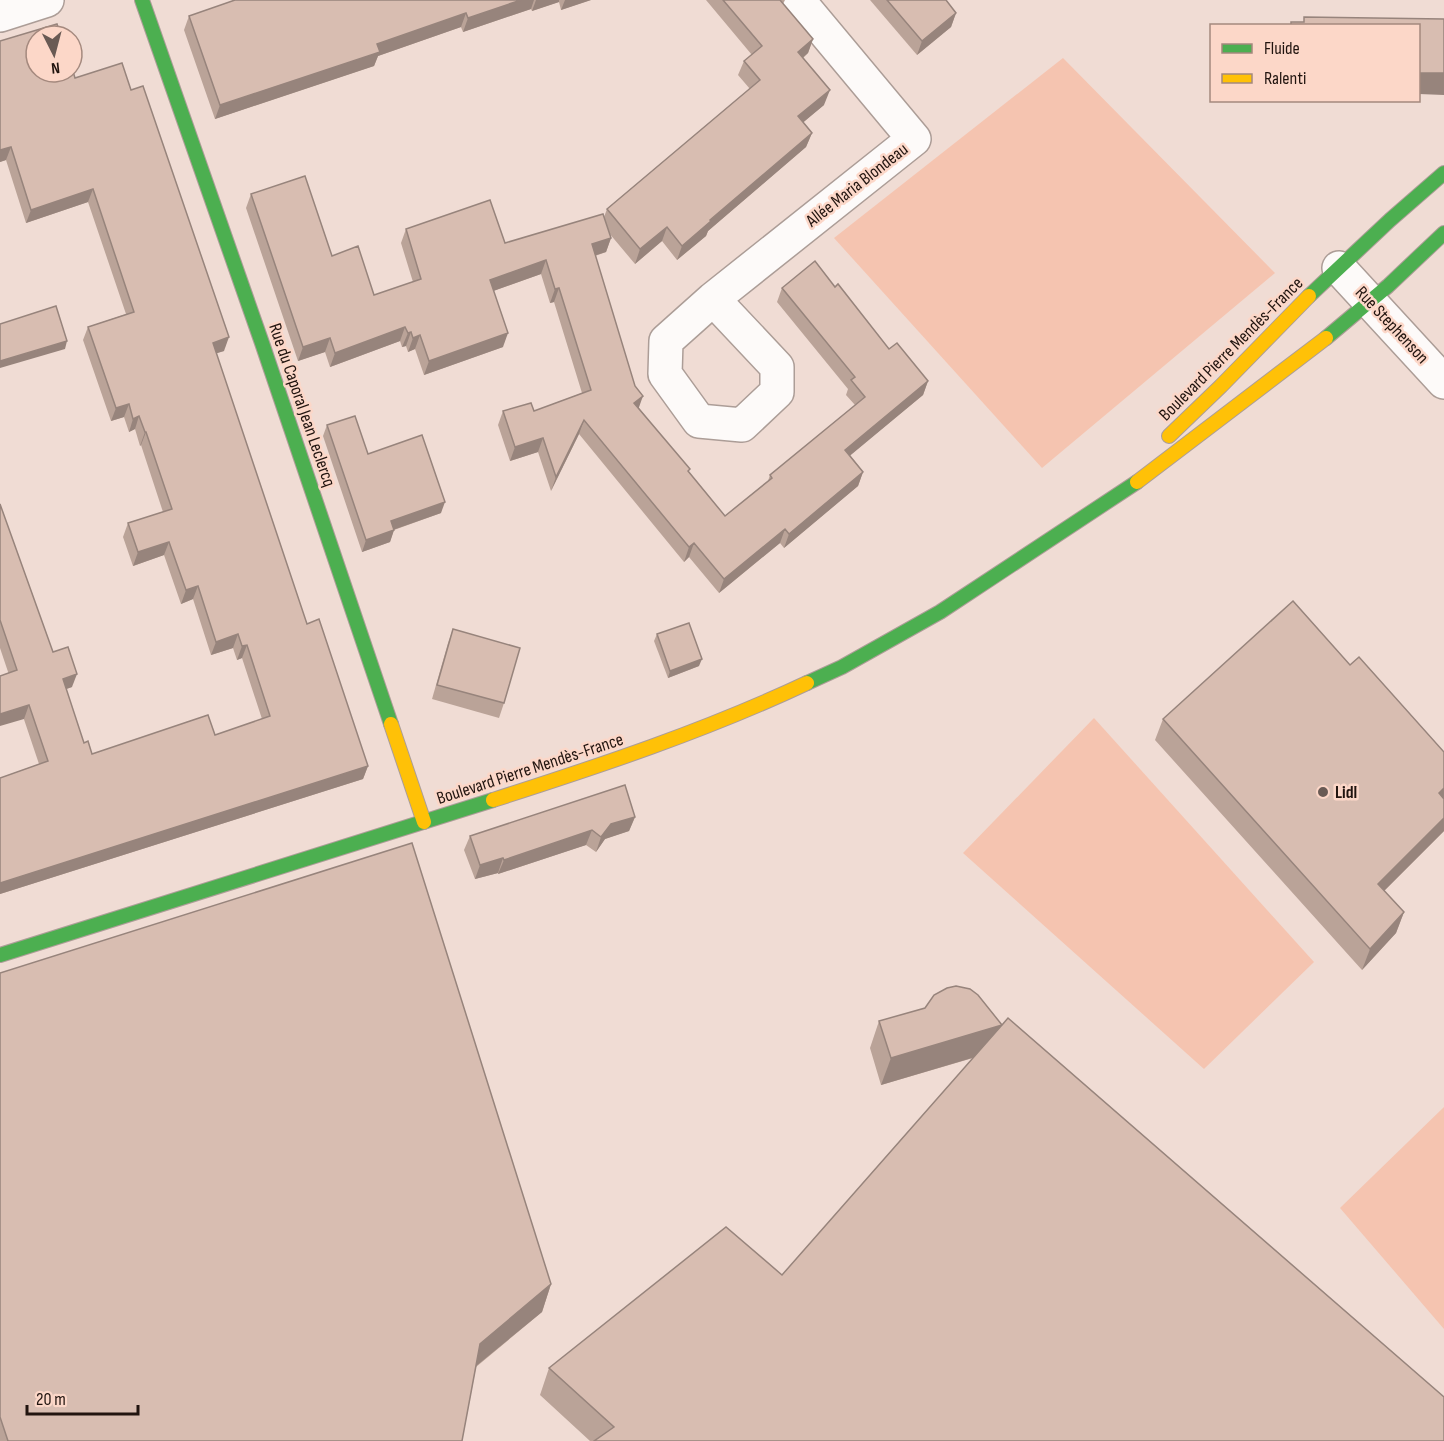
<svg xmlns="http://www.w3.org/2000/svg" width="1444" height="1441" font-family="'Sofia Sans Condensed',sans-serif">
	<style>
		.green { fill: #f5c4b0 }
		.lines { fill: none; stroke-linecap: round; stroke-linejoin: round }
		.street-casing { stroke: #ac9d97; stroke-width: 36 }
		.fast-casing { stroke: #ac9d97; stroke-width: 16 }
		.slow-casing { stroke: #ac9d97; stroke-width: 16 }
		.street { stroke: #fdfaf9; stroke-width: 33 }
		.fast { stroke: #4caf50; stroke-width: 14 }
		.slow { stroke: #ffc107; stroke-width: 14 }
		.wall { fill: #baa398 }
		.shaded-wall { fill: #97847c }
		.building { fill: #d8bdb1; stroke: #97847c; stroke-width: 1.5 }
		.poi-dot { fill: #695a54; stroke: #fcd7c8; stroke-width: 2 }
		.labels { text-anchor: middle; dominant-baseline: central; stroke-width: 5; stroke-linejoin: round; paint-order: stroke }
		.street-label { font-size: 18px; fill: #21140f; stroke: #fcd7c8 }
		.poi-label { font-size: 18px; font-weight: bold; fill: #21140f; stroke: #fcd7c8; text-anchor: start }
	</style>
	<rect width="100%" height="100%" fill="#f0dcd4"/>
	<g class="green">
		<polygon points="1063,58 1275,273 1042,468 834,238"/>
		<polygon points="1094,718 1314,962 1204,1069 963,853"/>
		<polygon points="1444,1107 1444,1329 1340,1208"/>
	</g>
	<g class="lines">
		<g class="street-casing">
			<g id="street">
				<polyline points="0,15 47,0"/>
				<polyline points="1339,268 1444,382"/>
				<polyline points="713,299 777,367 777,392 742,425 699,421 665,374 666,341 713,299 914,139 798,0"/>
			</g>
		</g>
		<g class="fast-casing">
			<g id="fast">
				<polyline points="142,0 262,343 391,724"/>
				<polyline points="1309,296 1390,220 1444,173"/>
				<polyline points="1326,338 1388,286 1444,233"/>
				<polyline points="807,683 842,667 940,612 1137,482"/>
				<polyline points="0,955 493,800"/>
			</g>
		</g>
		<g class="slow-casing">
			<g id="slow">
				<polyline points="1169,436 1221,386 1309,296"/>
				<polyline points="1137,482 1326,338"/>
				<polyline points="391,724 424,822"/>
				<path d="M493 800C599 766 705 731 807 683"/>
			</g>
		</g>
		<use href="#street" class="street"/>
		<use href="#fast" class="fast"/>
		<use href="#slow" class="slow"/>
	</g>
	<g class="wall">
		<polygon points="235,0 591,0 561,10 559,2 532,11 531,9 463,32 461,27 378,56 374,66 215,119 184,30 189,16"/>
		<polygon points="706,0 785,0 783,4 813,39 808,53 803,58 824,105 803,122 812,133 806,147 708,231 706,236 677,260 662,241 635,264 609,233 611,238 606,252 595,256 639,408 689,472 725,516 768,481 770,475 855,405 846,395 848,389 777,302 782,288 835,287 889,349 928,381 923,395 850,455 863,472 858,486 784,548 780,543 719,593 689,557 684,562 579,434 551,491 538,452 510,461 498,425 503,411 534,411 582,393 554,302 550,303 541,274 493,291 503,347 424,375 415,349 408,352 406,346 402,347 400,341 330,367 325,352 298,361 246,208 251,194 332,256 374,295 413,282 401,243 406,229 505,243 604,217 607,209 750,89 738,75 744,61 752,55"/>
		<polygon points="870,0 946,0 956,13 951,27 917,55"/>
		<polygon points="0,41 75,78 131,90 224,351 216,353 307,624 368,766 363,779 0,894 0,778 39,764 0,648 0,504 53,652 72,687 66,689 84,743 92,754 215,735 262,719 242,658 237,660 233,648 211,655 193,599 181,604 164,555 133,566 123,537 128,523 163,512 141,445 140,446 135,429 129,432 124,417 111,421 83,340 88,327 126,314 88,202 26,223 6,160 0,162"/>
		<polygon points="327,425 368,454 441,513 394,530 390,542 362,552 323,436"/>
		<polygon points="453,629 504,703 499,718 432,699 448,643"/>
		<polygon points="657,634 699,666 668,678 654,641"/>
		<polygon points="1350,665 1444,752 1444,831 1384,891 1404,912 1396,933 1362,970 1155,740 1163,719"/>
		<polygon points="635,817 629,831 605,839 596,852 586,845 498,874 498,873 475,879 464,850 470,836"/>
		<polygon points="0,973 551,1284 542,1312 476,1367 462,1441 0,1441"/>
		<polygon points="879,1021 1002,1025 1444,1441 590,1441 540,1395 549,1368 782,1275 973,1058 881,1085 870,1048"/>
	</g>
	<g class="shaded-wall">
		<polygon points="521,0 534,0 531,9 463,32 468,18"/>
		<polygon points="536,0 559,0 559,2 532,11"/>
		<polygon points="565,0 591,0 561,10"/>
		<polygon points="466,13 461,27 378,56 374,66 215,119 220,105 377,44"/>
		<polygon points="956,13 951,27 917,55 922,41"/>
		<polygon points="813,39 808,53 793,66 798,52"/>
		<polygon points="1419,73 1444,73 1444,95 1419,94"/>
		<polygon points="830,90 824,105 793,131 798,116"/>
		<polygon points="812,133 806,147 708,231 706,236 677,260 682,246 710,220"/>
		<polygon points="11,147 6,160 0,162 0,150"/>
		<polygon points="93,189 88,202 26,223 31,210"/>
		<polygon points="667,227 662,241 635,264 640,249"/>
		<polygon points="611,238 606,252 587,258 592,244"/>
		<polygon points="546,260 541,274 485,294 490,280"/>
		<polygon points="559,288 554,302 550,303 555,289"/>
		<polygon points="405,327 400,341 330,367 335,353"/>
		<polygon points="411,332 406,346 402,347 408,333"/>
		<polygon points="508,333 503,347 424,375 429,361"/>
		<polygon points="420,335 415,349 408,352 413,338"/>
		<polygon points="229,337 224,351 208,356 213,343"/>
		<polygon points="330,338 325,352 298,361 303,347"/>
		<polygon points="67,341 65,349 0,368 0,361"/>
		<polygon points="928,381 923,395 840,464 845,450"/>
		<polygon points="643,396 638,410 634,403"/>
		<polygon points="129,404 124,417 111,421 116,408"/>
		<polygon points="139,416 135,429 129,432 133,419"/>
		<polygon points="584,420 579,434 551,491 556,477"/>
		<polygon points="145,432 146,432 141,445 140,446"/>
		<polygon points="543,438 538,452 510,461 515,447"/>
		<polygon points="863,472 858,486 784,548 789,534"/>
		<polygon points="445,502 441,513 387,532 391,521"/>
		<polygon points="785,529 780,543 719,593 724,579"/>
		<polygon points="394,530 390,542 362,552 366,540"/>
		<polygon points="169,542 164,555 133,566 138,552"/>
		<polygon points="694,543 689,557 684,562 689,547"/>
		<polygon points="198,586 193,599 181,604 186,590"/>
		<polygon points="238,634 233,648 211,655 216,642"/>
		<polygon points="247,645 242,658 237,660 242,646"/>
		<polygon points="702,659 699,666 668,678 670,671"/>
		<polygon points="77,674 72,687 58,692 63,679"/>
		<polygon points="29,705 24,719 0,726 0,714"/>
		<polygon points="368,766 363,779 0,894 0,883"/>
		<polygon points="1444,788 1444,803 1439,793"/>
		<polygon points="635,817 629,831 605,839 596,852 601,837 611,824"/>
		<polygon points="1444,818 1444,831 1370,905 1378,884"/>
		<polygon points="592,830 586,845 498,874 504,860"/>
		<polygon points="503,858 498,873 475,879 480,865"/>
		<polygon points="1404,912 1396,933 1362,970 1370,949"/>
		<polygon points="1002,1025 992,1052 881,1085 891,1058"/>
		<polygon points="551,1284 542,1312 470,1371 480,1344"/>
	</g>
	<g class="building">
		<polygon points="235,0 521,0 468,18 466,13 377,44 380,52 220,105 189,16"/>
		<polygon points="723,0 780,0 813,39 798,52 830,90 798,116 812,133 710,220 711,221 682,246 667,227 640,249 607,209 760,80 744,61 762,46"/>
		<polygon points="887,0 946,0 956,13 922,41"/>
		<polygon points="1304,17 1444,19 1444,73 1419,73 1419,26 1291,26 1291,22 1304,22"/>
		<polygon points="57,24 61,36 36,36 36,72 72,72 72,68 75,78 122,63 131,90 143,86 229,337 213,343 307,624 319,619 368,766 0,883 0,778 48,761 29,705 0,714 0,676 17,670 0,620 0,504 53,652 68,647 77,674 63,679 84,743 88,741 92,754 208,715 215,735 270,716 247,645 242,646 238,634 216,642 198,586 186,590 169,542 138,552 128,523 172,509 146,432 145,432 139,416 133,419 129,404 116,408 88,327 134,312 93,189 31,210 11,147 0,150 0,41"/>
		<polygon points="305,176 332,256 358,246 374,295 421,279 406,229 490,200 505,243 603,214 611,238 592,244 635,386 643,396 634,403 690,469 688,471 725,516 772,478 770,475 865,397 851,380 855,377 782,288 815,261 835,287 838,284 889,349 897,343 928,381 845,450 863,472 789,534 785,529 724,579 694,543 689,547 584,420 556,477 543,438 515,447 503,411 531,403 534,411 591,390 559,288 555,289 546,260 490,280 508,333 429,361 420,335 413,338 411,332 408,333 405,327 335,353 330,338 303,347 251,194"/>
		<polygon points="56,306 67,341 0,361 0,324"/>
		<polygon points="355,416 368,454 422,435 445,502 391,521 394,530 366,540 327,425"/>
		<polygon points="1293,601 1350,665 1359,657 1444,752 1444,788 1439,793 1444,799 1444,818 1378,884 1404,912 1370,949 1163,719"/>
		<polygon points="689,623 702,659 670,671 657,634"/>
		<polygon points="453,629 520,648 504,703 437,685"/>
		<polygon points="625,785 635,817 611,824 601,837 592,830 504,860 503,858 480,865 470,836"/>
		<polygon points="412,843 551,1284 480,1344 462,1441 8,1441 0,1417 0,973"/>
		<polygon points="956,986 970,989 978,995 1002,1025 1008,1018 1444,1397 1444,1441 594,1441 614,1427 549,1368 726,1227 782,1275 1002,1025 891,1058 879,1021 925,1008 934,995 947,988"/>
	</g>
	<circle class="poi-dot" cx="1323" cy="792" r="6"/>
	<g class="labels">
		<g class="street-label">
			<text transform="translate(857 185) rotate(-38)">Allée Maria Blondeau</text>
			<text transform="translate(1392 325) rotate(47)">Rue Stephenson</text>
			<text transform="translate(1231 349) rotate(-45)">Boulevard Pierre Mendès-France</text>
			<text transform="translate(302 405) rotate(71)">Rue du Caporal Jean Leclercq</text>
			<text transform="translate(530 769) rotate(-18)">Boulevard Pierre Mendès-France</text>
		</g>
		<g class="poi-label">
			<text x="1335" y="792">Lidl</text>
		</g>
	</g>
	<rect x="1210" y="24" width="210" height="78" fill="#fcd7c8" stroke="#a4897e" stroke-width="1.5"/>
	<rect x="1222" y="44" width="30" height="9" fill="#4caf50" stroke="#a4897e" stroke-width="1.5"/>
	<text x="1264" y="54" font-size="18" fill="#21140f">Fluide</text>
	<rect x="1222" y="74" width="30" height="9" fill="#ffc107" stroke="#a4897e" stroke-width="1.5"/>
	<text x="1264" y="84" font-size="18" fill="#21140f">Ralenti</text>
	<g transform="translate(54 54) rotate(174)"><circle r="28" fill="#fcd7c8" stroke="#a4897e" stroke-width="1.5"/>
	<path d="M0-4.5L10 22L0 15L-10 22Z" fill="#695a54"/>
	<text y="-9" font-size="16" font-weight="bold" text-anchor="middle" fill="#21140f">N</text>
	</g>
	<path d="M27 1405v9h111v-9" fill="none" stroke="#21140f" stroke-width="3"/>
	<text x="36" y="1405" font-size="18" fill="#21140f" stroke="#fcd7c8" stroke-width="4.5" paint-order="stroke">20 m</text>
</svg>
